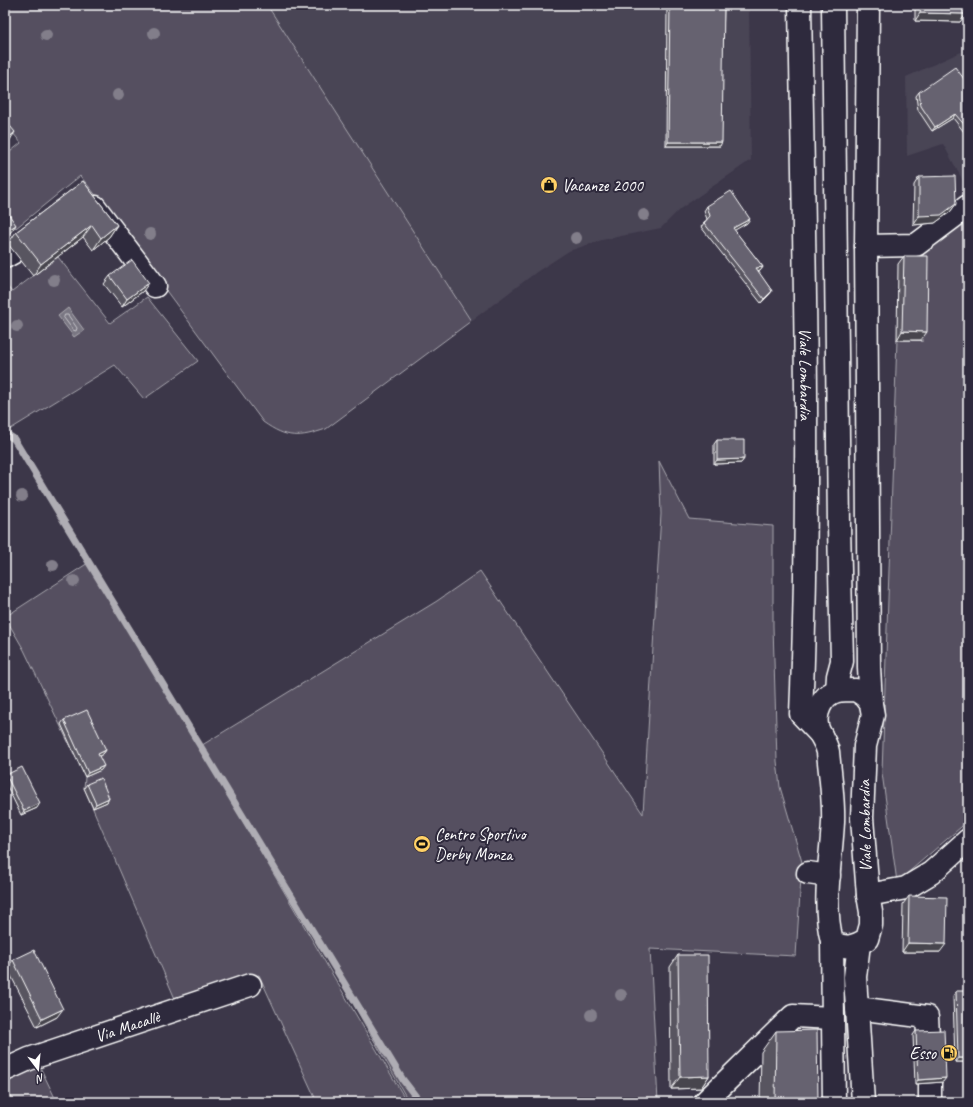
<svg xmlns="http://www.w3.org/2000/svg" width="973" height="1107" font-family="Caveat,sans-serif">
	<style>
		.built { fill: #494455 }
		.green { fill: #555060; stroke: #aaa8b0 }
		.water { fill: #797682; stroke: #afadb4 }
		.lines { fill: none; stroke-linecap: round; stroke-linejoin: round }
		.shore { stroke: #c9c8cd; stroke-width: 1 }
		.stream { stroke: #afadb4; stroke-width: 7 }
		.minor-casing { stroke: #fff; stroke-width: 25 }
		.major-casing { stroke: #fff; stroke-width: 25 }
		.highway-casing { stroke: #fff; stroke-width: 25 }
		.minor { stroke: #2f2a3d; stroke-width: 22 }
		.major { stroke: #2f2a3d; stroke-width: 22 }
		.highway { stroke: #2f2a3d; stroke-width: 22 }
		.tree { fill: #827e8a }
		.wall { fill: #585460; stroke: #fff }
		.shaded-wall { fill: #47454e; stroke: #fff }
		.building { fill: #666270; stroke: #fff }
		.labels { text-anchor: middle; dominant-baseline: central; stroke-width: 4; stroke-linejoin: round; paint-order: stroke }
		.poi-label { font-size: 17px; fill: #fff; stroke: #2f2a3d; text-anchor: start }
		.street-label { font-size: 17px; fill: #fff; stroke: #2f2a3d }
	</style>
	<rect width="100%" height="100%" fill="#3c3749"/>
	<filter id="ink" filterUnits="userSpaceOnUse"><feTurbulence type="fractalNoise" baseFrequency=".025" numOctaves="2"/><feDisplacementMap in="SourceGraphic" scale="8" xChannelSelector="R" yChannelSelector="G"/><feConvolveMatrix kernelMatrix="1 2 1 2 8 2 1 2 1" color-interpolation-filters="sRGB"/></filter>
	<g filter="url(#ink)">
		<g class="built">
			<polygon points="267,5 749,5 751,160 680,209 661,228 602,240 569,251 538,271 471,321"/>
			<polygon points="961,52 968,62 968,190 943,144 907,156 906,77"/>
		</g>
		<g class="green">
			<path d="M5 5H267L471 321 326 429C299 438 287 439 263 422L91 189 80 176 16 228 5 214V156L21 143 5 123Z"/>
			<polygon points="968,213 968,821 897,882 882,773 897,339 921,340 922,342 923,246"/>
			<polygon points="58,257 110,323 147,297 198,361 144,399 115,365 9,430 5,429 5,284 12,292"/>
			<polygon points="659,461 689,519 773,526 773,626 777,761 780,787 802,862 796,956 650,949 658,1102 409,1102 317,940 217,777 407,1102 317,1102 259,975 176,1001 84,788 85,777 24,650 5,617 88,563 199,747 437,601 480,571 643,814 661,514"/>
			<polygon points="40,1067 57,1102 5,1102 5,1082"/>
		</g>
		<polygon class="water" points="68,308 84,330 74,337 58,316"/>
		<g class="lines">
			<polygon class="shore" points="65,315 68,315 77,328 76,331 73,330 64,318"/>
			<polyline class="stream" points="5,433 14,439 403,1080 420,1102"/>
			<g class="minor-casing">
				<g id="minor">
					<polyline points="95,207 155,286"/>
					<polyline points="866,246 916,245 968,206"/>
					<polyline points="5,257 14,252"/>
					<polyline points="808,873 829,876"/>
					<polyline points="868,895 906,888 931,873 968,840"/>
					<polyline points="857,1008 927,1017 928,1035"/>
					<path id="s1" d="M5 1070 29 1059 250 985"/>
					<polyline points="930,1083 930,1102"/>
					<polyline points="705,1102 793,1016 832,1018"/>
				</g>
			</g>
			<g class="major-casing">
				<g id="major">
					<path id="s2" d="M800 5C804 241 811 478 801 714L821 735"/>
					<polyline points="868,5 866,246 869,667 871,704"/>
					<path d="M856 690 865 696 871 704 873 715 865 746 862 818 868 895 871 912V925L867 939C855 947 844 950 832 941 822 903 831 862 833 822 834 801 830 774 828 752 826 742 821 738 818 729 813 714 822 695 837 691 843 690 850 690 856 690Z"/>
					<polyline points="832,941 834,1102"/>
					<polyline points="859,944 855,977 863,1102"/>
				</g>
			</g>
			<g class="highway-casing">
				<polyline id="highway" points="833,5 839,526 842,661 838,676 837,691"/>
			</g>
			<use href="#minor" class="minor"/>
			<use href="#major" class="major"/>
			<use href="#highway" class="highway"/>
		</g>
		<g class="tree">
			<circle cx="154" cy="33" r="6"/>
			<circle cx="46" cy="35" r="6"/>
			<circle cx="118" cy="95" r="6"/>
			<circle cx="644" cy="215" r="6"/>
			<circle cx="150" cy="234" r="6"/>
			<circle cx="576" cy="238" r="6"/>
			<circle cx="54" cy="280" r="6"/>
			<circle cx="17" cy="326" r="6"/>
			<circle cx="22" cy="496" r="6"/>
			<circle cx="53" cy="565" r="6"/>
			<circle cx="74" cy="581" r="6"/>
			<circle cx="621" cy="995" r="6"/>
			<circle cx="591" cy="1015" r="6"/>
		</g>
		<g class="wall">
			<polygon points="667,5 724,5 720,146 666,146"/>
			<polygon points="915,5 966,5 966,14 960,22 915,21"/>
			<polygon points="968,84 968,137 953,118 932,131 918,110 916,96 919,92"/>
			<polygon points="919,177 956,204 950,212 935,223 913,225 914,185"/>
			<polygon points="83,181 117,225 109,237 93,250 83,237 33,276 8,244 16,232"/>
			<polygon points="707,206 747,223 734,230 763,267 760,271 758,272 772,291 769,295 761,303 701,227 707,219 704,211"/>
			<polygon points="904,256 921,340 897,340 898,264"/>
			<polygon points="110,276 143,291 122,307 104,284"/>
			<polygon points="717,440 744,459 741,463 714,464 714,444"/>
			<polygon points="64,720 106,750 103,754 99,756 101,770 85,777 61,724"/>
			<polygon points="6,775 37,808 21,815 5,782 5,776"/>
			<polygon points="87,784 109,798 107,802 93,808 84,788"/>
			<polygon points="909,896 940,952 902,952 903,904"/>
			<polygon points="678,955 709,1076 701,1088 671,1089 670,967"/>
			<polygon points="13,960 57,1017 37,1027 7,968"/>
			<polygon points="956,991 968,1062 955,1062 953,996"/>
			<polygon points="776,1031 818,1102 760,1102 761,1052"/>
			<polygon points="916,1031 943,1082 915,1084 913,1035"/>
		</g>
		<g class="shaded-wall">
			<polygon points="920,13 966,14 960,22 915,21"/>
			<polygon points="955,114 953,118 932,131 935,127"/>
			<polygon points="15,132 10,140 5,144 5,141"/>
			<polygon points="668,142 722,142 720,146 666,146"/>
			<polygon points="956,204 950,212 935,223 913,225 919,216"/>
			<polygon points="750,219 747,223 730,233 733,228"/>
			<polygon points="16,225 10,233 5,236 5,232"/>
			<polygon points="92,225 83,237 33,276 41,264"/>
			<polygon points="117,225 109,237 93,250 101,238"/>
			<polygon points="763,267 760,271 753,272 756,268"/>
			<polygon points="149,283 143,291 122,307 127,299"/>
			<polygon points="772,291 769,295 761,303 764,299"/>
			<polygon points="9,328 5,335 5,331"/>
			<polygon points="902,331 927,332 921,340 897,340"/>
			<polygon points="744,459 741,463 714,464 717,460"/>
			<polygon points="106,750 103,754 95,758 98,754"/>
			<polygon points="104,766 101,770 85,777 88,773"/>
			<polygon points="109,798 107,802 93,808 96,804"/>
			<polygon points="40,803 37,808 21,815 24,811"/>
			<polygon points="908,943 946,944 940,952 902,952"/>
			<polygon points="63,1009 57,1017 37,1027 42,1019"/>
			<polygon points="958,1058 968,1058 968,1062 955,1062"/>
			<polygon points="709,1076 701,1088 671,1089 680,1077"/>
			<polygon points="946,1078 943,1082 915,1084 918,1080"/>
		</g>
		<g class="building">
			<polygon points="670,5 724,5 722,142 668,142"/>
			<polygon points="921,5 966,5 966,14 920,13"/>
			<polygon points="955,67 968,84 968,129 955,114 935,127 921,106 919,92"/>
			<polygon points="5,120 15,132 5,141"/>
			<polygon points="955,176 956,204 941,215 919,216 919,177"/>
			<polygon points="83,181 117,225 101,238 92,225 41,264 16,232"/>
			<polygon points="731,191 750,219 733,228 763,267 756,268 772,291 764,299 704,223 710,216 707,206"/>
			<polygon points="5,209 16,225 5,232"/>
			<polygon points="904,256 928,256 927,332 902,331"/>
			<polygon points="132,260 149,283 127,299 110,276"/>
			<polygon points="5,322 9,328 5,331"/>
			<polygon points="717,440 744,440 744,459 717,460"/>
			<polygon points="87,710 106,750 98,754 104,766 88,773 64,720"/>
			<polygon points="22,767 40,803 24,811 6,775"/>
			<polygon points="101,778 109,798 96,804 87,784"/>
			<polygon points="909,896 947,897 946,944 908,943"/>
			<polygon points="34,950 63,1009 42,1019 13,960"/>
			<polygon points="678,955 708,955 709,1076 680,1077"/>
			<polygon points="956,991 968,991 968,1058 958,1058"/>
			<polygon points="817,1030 818,1102 775,1102 776,1031"/>
			<polygon points="944,1030 946,1078 918,1080 916,1031"/>
		</g>
	</g>
	<defs>
		<g id="shop-disc" transform="scale(0.9)"><circle r="9.5" fill="#ffd166" stroke="#2f2a3d"/><path d="M-5-2.5h2.3a2.7 3.5 0 0 1 5.4 0H5L5.5 6h-11ZM-1.5-2.5h3a1.5 2.3 0 0 0-3 0Z" fill="#111"/></g>
		<g id="stadium-disc" transform="scale(0.9)"><circle r="9.5" fill="#ffd166" stroke="#2f2a3d"/><path d="M0-5a6.5 5 0 1 0 0 10a6.5 5 0 1 0 0-10ZM-3.5-1.8h7v3.6h-7Z" fill="#111"/></g>
		<g id="fuel-disc" transform="scale(0.9)"><circle r="9.5" fill="#ffd166" stroke="#2f2a3d"/><path d="M-5.5-6h7V0h2V4h1.3V-2.5L3-4.5l.8-.8L6-3V5H2.5V1h-1V6h-7ZM-4.2-4.7v3.2H.2V-4.7Z" fill="#111"/></g>
	</defs>
	<g fill-rule="evenodd">
		<use href="#shop-disc" x="549" y="185"/>
		<use href="#stadium-disc" x="422" y="844"/>
		<use href="#fuel-disc" x="949" y="1053"/>
	</g>
	<g class="labels">
		<g class="poi-label">
			<text x="562" y="185">Vacanze 2000</text>
			<text x="435" y="834">Centro Sportivo<tspan x="435" dy="20">Derby Monza</tspan></text>
			<text x="936" y="1053" text-anchor="end">Esso</text>
		</g>
		<g class="street-label">
			<text stroke="none"><textPath href="#s2" startOffset="369">Viale Lombardia</textPath></text>
			<text transform="translate(865 826) rotate(-91)">Viale Lombardia</text>
			<text stroke="none"><textPath href="#s1" startOffset="130">Via Macallè</textPath></text>
		</g>
	</g>
	<rect width="973" height="1107" fill="none" stroke="#2f2a3d" stroke-width="20"/>
	<rect x="10" y="10" width="953" height="1087" fill="none" stroke="#fff" stroke-width="1.5" filter="url(#ink)"/>
	<g transform="translate(38 1069) rotate(164)" stroke="#2f2a3d" stroke-width="3" paint-order="stroke">
	<path d="M0-3L7 15L0 10L-7 15Z" fill="#ffffff"/>
	<text y="-6" font-size="11" font-weight="bold" text-anchor="middle" fill="#ffffff">N</text>
	</g>
</svg>
